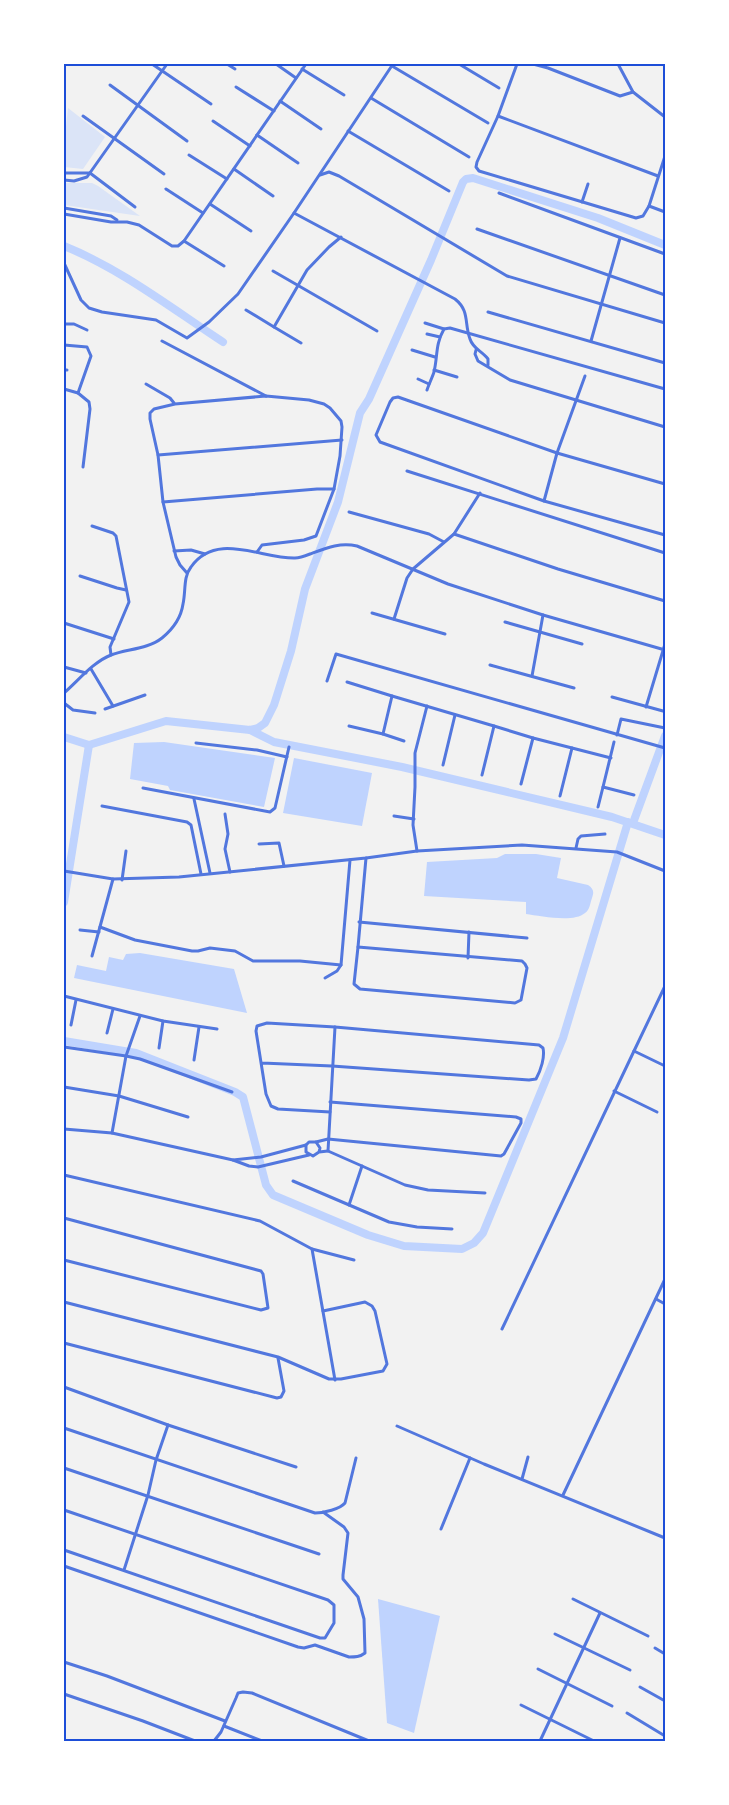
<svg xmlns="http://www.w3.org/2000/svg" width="729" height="1805" font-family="'Titillium Web',sans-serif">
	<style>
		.green { fill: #dbe4f7 }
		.water { fill: #bfd3fe }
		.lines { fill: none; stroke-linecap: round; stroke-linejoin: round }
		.canal { stroke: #bfd3fe; stroke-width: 8 }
		.minor { stroke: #5277de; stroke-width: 3 }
		.neatline { fill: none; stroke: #1d4ed8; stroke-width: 2 }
	</style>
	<rect width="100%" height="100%" fill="#f2f2f2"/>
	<g class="green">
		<polygon points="68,108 105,137 83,169 64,167 64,144"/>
		<polygon points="64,183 92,183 98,186 140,216 64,205"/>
	</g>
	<g class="water">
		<polygon points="164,742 275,758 264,807 170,790 168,786 130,779 134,743"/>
		<polygon points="294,758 372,773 362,826 283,813"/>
		<path d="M505 854H536L561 858 557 878 588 885C594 889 594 892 592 898 590 903 590 910 585 913 574 923 540 916 526 914V902L424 896 427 862 497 858Z"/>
		<polygon points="140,953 234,969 247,1013 74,978 77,965 106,971 109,957 123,960 126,954"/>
		<polygon points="378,1599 440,1616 414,1733 387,1723"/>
	</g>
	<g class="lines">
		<g class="canal">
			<path d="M64 246C121 269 171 308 223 342"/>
			<polyline points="250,730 274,742 402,767 612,817 665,835"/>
			<polyline points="64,737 89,745 166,721 250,730 258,728 265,723 274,705 291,651 305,589 338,502 360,413 369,399 431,260 463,182 466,179 473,178 598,218 665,245"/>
			<polyline points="633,823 665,736"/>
			<polyline points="64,902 89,745"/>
			<polyline points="64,1041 136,1053 235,1092 243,1097 266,1185 273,1195 368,1235 404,1246 462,1249 474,1243 483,1233 563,1038 628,822"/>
		</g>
		<g class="minor">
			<polyline points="152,64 211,104"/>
			<polyline points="227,64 235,69"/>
			<polyline points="276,64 296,78"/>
			<polyline points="459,64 499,88"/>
			<polyline points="517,64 498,116 477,162 476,167 479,171 636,218 643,216 649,206 665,156"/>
			<polyline points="533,64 548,68 620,96 633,92"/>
			<polyline points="618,64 633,92 665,117"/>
			<polyline points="392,66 488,123"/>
			<polyline points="302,69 344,95"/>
			<polyline points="110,85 187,141"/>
			<polyline points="236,87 274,111"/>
			<polyline points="371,98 469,157"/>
			<polyline points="280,101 321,129"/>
			<polyline points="83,116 164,174"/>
			<polyline points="498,116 658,176"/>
			<polyline points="213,121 250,146"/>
			<polyline points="348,131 449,191"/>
			<polyline points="257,135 298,163"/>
			<polyline points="189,155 227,179"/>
			<polyline points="234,169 273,196"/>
			<polyline points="64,173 89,173"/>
			<polyline points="90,173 135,207"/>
			<polyline points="320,175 329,172 339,176 507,276 665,323"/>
			<polyline points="64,180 74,181 87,177 167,64"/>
			<polyline points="166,189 203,213"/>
			<polyline points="499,193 665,254"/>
			<polyline points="582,202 588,184"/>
			<polyline points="210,204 251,231"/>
			<polyline points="649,206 665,212"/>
			<polyline points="64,208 111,216 117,220"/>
			<polyline points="294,213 393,64"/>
			<polyline points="64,214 111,222 127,222 139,225 172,246 178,246 184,241 306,64"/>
			<polyline points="477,229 665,295"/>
			<polyline points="184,241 224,266"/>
			<path d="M64 263 81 300 89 308 102 312 156 320 187 338 209 322 238 294 294 213 455 299C470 311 464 323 470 339 473 349 482 351 488 359V365"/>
			<polyline points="273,271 377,331"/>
			<polyline points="246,310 274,327"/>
			<polyline points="488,312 665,363"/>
			<polyline points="425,323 444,329"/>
			<polyline points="64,324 74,324 87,330"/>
			<polyline points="427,334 440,337"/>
			<polyline points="162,341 266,396"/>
			<polyline points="591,341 620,238"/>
			<polyline points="301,343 274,327 307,270 329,247 341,237"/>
			<polyline points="64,345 87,347 91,356 78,393"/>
			<polyline points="412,350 435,357"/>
			<polyline points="476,350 475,354 478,361 510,380 665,427"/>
			<polyline points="64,370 67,370"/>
			<polyline points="434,370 457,377"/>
			<polyline points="418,379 429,384"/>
			<polyline points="146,384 170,398 174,403"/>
			<polyline points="64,389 78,393 89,402 90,409 83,467"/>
			<path d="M427 390C429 384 432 378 434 372 438 355 435 345 444 329L450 328 665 389"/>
			<polyline points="158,455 342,440"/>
			<polyline points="407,471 665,553"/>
			<polyline points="665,484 557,453 398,397 393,398 390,402 376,435 380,442 544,501 665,535"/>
			<polyline points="544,501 557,453 585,376"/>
			<polyline points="163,502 317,489 334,489"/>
			<polyline points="349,512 429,534 444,542"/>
			<polyline points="92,526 113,533 116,536 129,602 110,647 111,655"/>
			<polyline points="454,534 558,569 665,601"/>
			<polyline points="174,551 191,550 205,554"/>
			<polyline points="187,573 180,565 176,557 163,502 158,455 150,419 150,413 154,409 175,404 266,396 309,400 324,404 330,408 341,421 342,427 340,456 334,489 316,536 304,540 262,545 257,552"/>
			<polyline points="80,576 117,588 126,590"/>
			<polyline points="372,613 445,634"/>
			<polyline points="394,619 407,578 413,569 454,534 480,493"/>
			<polyline points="505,622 582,644"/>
			<polyline points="64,623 114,639"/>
			<polyline points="490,665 574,688"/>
			<polyline points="64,667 86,673"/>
			<polyline points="91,669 113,706"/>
			<polyline points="532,676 543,615 665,650"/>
			<polyline points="327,681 336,654 665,748"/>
			<polyline points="347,682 392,696"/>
			<path d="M64 693C78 681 93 662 111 655 127 649 148 649 162 638 173 629 181 618 183 604 186 591 183 577 191 567 216 531 262 559 295 558 300 558 305 556 310 554 326 548 340 542 357 546L448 584 543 615"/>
			<polyline points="612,697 663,711"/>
			<polyline points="64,703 73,710 95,713"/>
			<polyline points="646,707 665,644"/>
			<polyline points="105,709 145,695"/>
			<polyline points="349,726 383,734"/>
			<polyline points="617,735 621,719 665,728"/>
			<polyline points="404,741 383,734 392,696 494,726"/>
			<polyline points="196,743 257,750 287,757"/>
			<polyline points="443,765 455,715"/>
			<polyline points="482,775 494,726 533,738"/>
			<polyline points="521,784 533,738 572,748"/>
			<polyline points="603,787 614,742"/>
			<polyline points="143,788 270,812 275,808 289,747"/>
			<polyline points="560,796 572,748 611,758"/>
			<polyline points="194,799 210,873"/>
			<polyline points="102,806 187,822 191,825 201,874"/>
			<polyline points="598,807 603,787 634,795"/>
			<polyline points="225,814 228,834 225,849 230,872"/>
			<polyline points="394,816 414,819"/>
			<polyline points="259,844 279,843 284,866"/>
			<polyline points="576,848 578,839 581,836 605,834"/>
			<polyline points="417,851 413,825 415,787 415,753 427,706"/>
			<polyline points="64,871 113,879 179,877 366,858 417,851 522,845 617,852 665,871"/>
			<polyline points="122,880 126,851"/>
			<polyline points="359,922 527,938"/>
			<polyline points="100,927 135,940 192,951 198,951 210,948 235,951 253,961 300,961 341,965"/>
			<polyline points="80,930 99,932"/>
			<polygon points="358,947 522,961 525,964 527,968 521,1000 515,1003 360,989 354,984"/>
			<polyline points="358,947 366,858"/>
			<polyline points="92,956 113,879"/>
			<polyline points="468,958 469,932"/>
			<polyline points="325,978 337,971 341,965 350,860"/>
			<polyline points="665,986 634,1051 665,1066"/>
			<polyline points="64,996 163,1021 217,1029"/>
			<polyline points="71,1025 76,1000"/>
			<polyline points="335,1027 328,1151 405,1185 428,1190 485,1193"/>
			<polyline points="107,1033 113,1009"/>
			<polyline points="64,1047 126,1056 140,1059 232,1092"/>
			<polyline points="159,1048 163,1021"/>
			<polyline points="194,1060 199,1027"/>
			<path d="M262 1063 332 1066 529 1080 536 1079C541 1070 545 1057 543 1048L539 1045 335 1027 267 1023 257 1026 256 1031 266 1094 271 1106 278 1109 330 1112"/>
			<polyline points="64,1087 119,1096 188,1117"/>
			<polyline points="614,1091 657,1112"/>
			<polyline points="64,1129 112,1133 233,1160"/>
			<polyline points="112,1133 126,1056 140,1016"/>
			<polyline points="316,1142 328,1139 501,1156 504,1154 521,1123 521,1119 516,1117 330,1102"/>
			<polyline points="306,1145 261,1157 233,1160 249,1166 258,1167 309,1155"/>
			<polyline points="319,1152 320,1148 316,1142 309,1142 306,1145 306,1152 313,1156 319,1152 328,1151"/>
			<polyline points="64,1175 260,1221 312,1249 335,1380"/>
			<polyline points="293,1181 389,1222 417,1227 452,1229"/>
			<polyline points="349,1205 362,1166"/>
			<polyline points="64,1218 261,1271 263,1274 268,1308 261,1310 64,1260"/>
			<polyline points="312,1249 354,1260"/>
			<polyline points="656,1299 665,1304"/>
			<polyline points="64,1302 278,1357 329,1379 341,1379 383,1371 387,1364 375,1311 372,1306 365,1302 323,1311"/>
			<polyline points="502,1329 634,1051"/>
			<polyline points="64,1343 277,1398 281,1397 284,1391 278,1358"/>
			<polyline points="64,1387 168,1425 156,1460 148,1495 124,1570"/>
			<polyline points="168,1425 296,1467"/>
			<polyline points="397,1426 484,1464 665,1538"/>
			<path d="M64 1428 315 1513C324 1513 340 1509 345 1503L356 1458"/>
			<polyline points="64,1468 319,1554"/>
			<polyline points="522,1479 528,1457"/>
			<polyline points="563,1495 665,1279"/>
			<polyline points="64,1510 328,1600 334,1605 334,1623 325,1638 320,1638 64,1550"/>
			<polyline points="441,1529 470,1458"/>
			<path d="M64 1566 298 1647 304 1648 315 1645 349 1657C355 1657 360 1657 365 1653L364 1619 358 1597 343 1579V1575L348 1533 344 1527 323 1512"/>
			<polyline points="573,1599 648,1636"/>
			<polyline points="555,1634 630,1670"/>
			<polyline points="655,1648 665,1654"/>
			<polyline points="64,1662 107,1676 225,1721"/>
			<polyline points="538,1669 612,1706"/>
			<polyline points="640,1687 665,1701"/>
			<polyline points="64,1694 143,1721 195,1741"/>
			<polyline points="521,1705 594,1741"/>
			<polyline points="627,1713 665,1736"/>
			<polyline points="224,1726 262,1741"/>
			<polyline points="214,1741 221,1732 236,1698 238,1693 243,1692 252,1693 369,1741"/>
			<polyline points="540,1741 600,1613"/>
		</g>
	</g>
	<rect width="729" height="1805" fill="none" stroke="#ffffff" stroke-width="130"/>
	<rect x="65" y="65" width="599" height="1675" class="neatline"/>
</svg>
